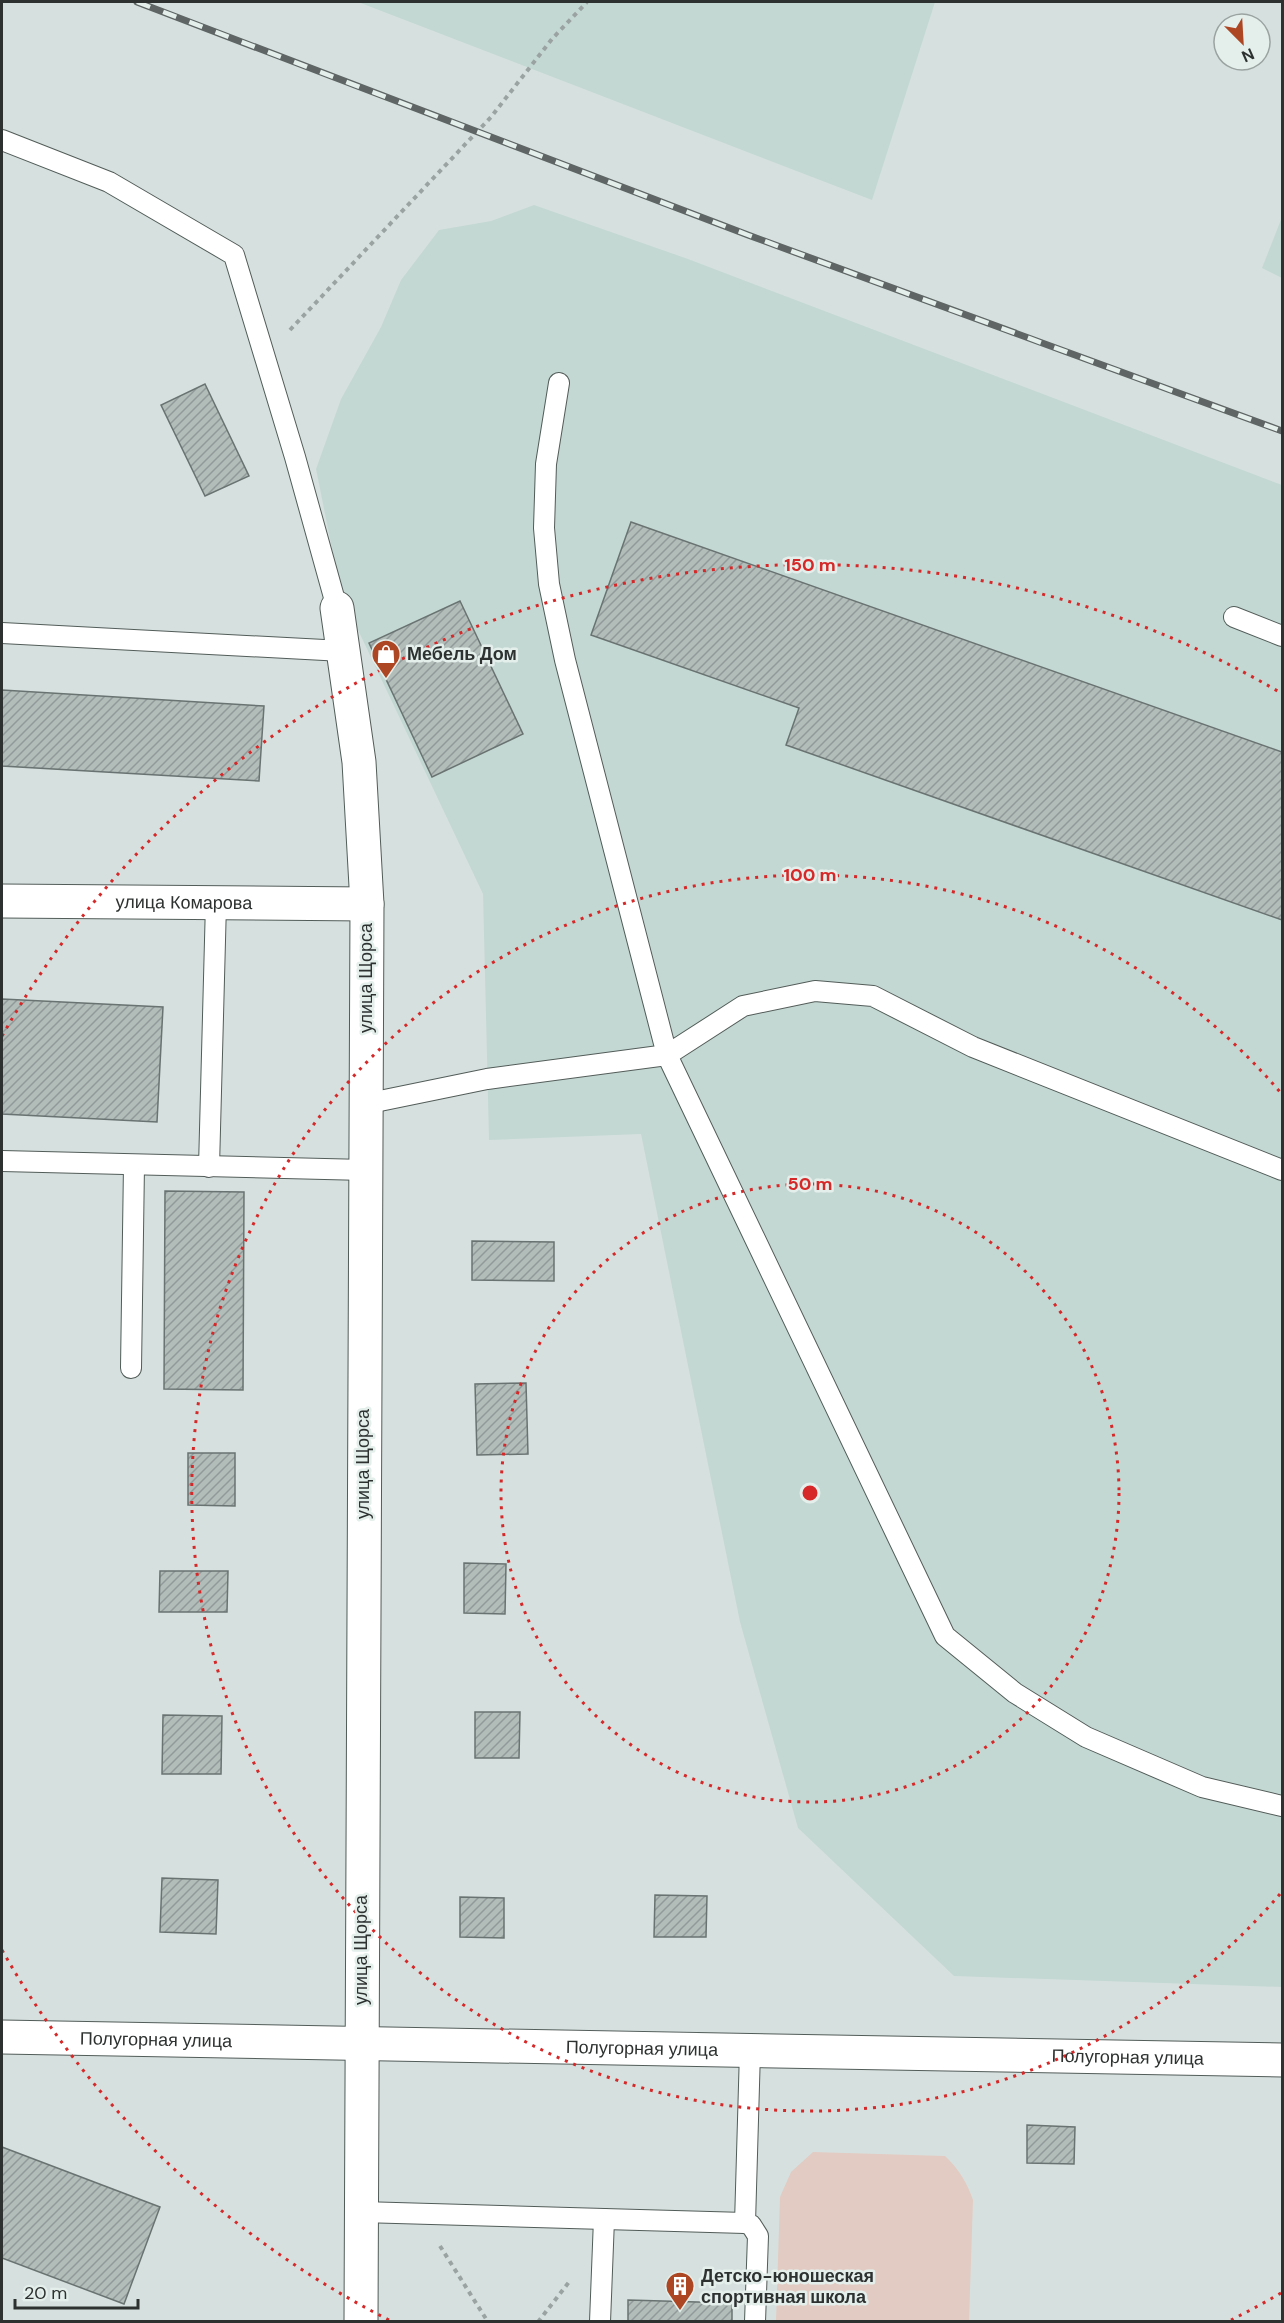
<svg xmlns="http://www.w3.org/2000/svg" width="1284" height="2323" font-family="'DM Sans',sans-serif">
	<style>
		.built { fill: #c4d8d3 }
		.park { fill: #e2cbc3 }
		.building { fill: url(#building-hatch); stroke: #697371; stroke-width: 1.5 }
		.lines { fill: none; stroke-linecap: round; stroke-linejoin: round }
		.lane-casing { stroke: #525c59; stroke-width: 22 }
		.street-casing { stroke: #525c59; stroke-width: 35 }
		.path { stroke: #9aa3a1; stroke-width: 4; stroke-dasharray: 4.5 4.5; stroke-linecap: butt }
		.lane { stroke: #fff; stroke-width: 20 }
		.street { stroke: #fff; stroke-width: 33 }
		.rail-casing { stroke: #5e6564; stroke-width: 7 }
		.rail { stroke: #e4efec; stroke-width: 4.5; stroke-dasharray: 14; stroke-linecap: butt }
		.ring { fill: none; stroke: #d62828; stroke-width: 3; stroke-dasharray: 3 6 }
		.labels { text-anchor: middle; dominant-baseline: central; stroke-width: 5; stroke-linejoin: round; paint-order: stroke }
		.poi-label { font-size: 18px; font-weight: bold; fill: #2d3231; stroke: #e4efec; text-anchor: start }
		.street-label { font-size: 18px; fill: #2d3231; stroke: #e4efec }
		.centre { fill: #d62828; stroke: #e4efec; stroke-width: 3 }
		.ring-label { font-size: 18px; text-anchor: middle; font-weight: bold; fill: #d62828; stroke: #e4efec; stroke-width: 5; stroke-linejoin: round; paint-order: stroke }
	</style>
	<defs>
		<pattern id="building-hatch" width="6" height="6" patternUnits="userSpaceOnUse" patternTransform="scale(1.5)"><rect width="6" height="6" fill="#b2bdba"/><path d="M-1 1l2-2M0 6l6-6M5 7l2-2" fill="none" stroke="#919a98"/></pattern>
	</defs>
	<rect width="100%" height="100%" fill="#d6e1df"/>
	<g class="built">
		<polygon points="358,2 935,2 872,200"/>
		<polygon points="534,205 688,259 1282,485 1282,1987 954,1976 798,1828 740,1622 641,1134 489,1140 483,894 341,594 316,469 341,399 381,327 401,280 439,230 491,221"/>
		<polygon points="1282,217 1282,278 1262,268"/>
	</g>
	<path class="park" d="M813 2152 945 2156C959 2169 967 2183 973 2200L969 2321H776L780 2197 791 2172Z"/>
	<g class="building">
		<polygon points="205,384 249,476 205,496 161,405"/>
		<polygon points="631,522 1282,752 1282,920 786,745 799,708 591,635"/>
		<polygon points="460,601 523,734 432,777 369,643"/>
		<polygon points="2,690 264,706 259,781 2,766"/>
		<polygon points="2,999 163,1007 157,1122 2,1114"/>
		<polygon points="165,1191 244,1192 243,1390 164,1389"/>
		<polygon points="472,1241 554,1242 554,1281 472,1280"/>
		<polygon points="526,1383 528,1454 477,1455 475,1384"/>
		<polygon points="188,1453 235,1453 235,1506 188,1505"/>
		<polygon points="464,1563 506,1564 505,1614 464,1613"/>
		<polygon points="160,1571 228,1571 227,1612 159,1612"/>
		<polygon points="475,1712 520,1712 519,1758 475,1758"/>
		<polygon points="163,1715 222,1716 221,1774 162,1774"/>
		<polygon points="162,1878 218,1880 216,1934 160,1932"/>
		<polygon points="655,1895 707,1896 706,1937 654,1937"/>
		<polygon points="460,1897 504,1898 504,1938 460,1937"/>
		<polygon points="1027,2125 1075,2127 1074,2164 1027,2163"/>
		<polygon points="2,2147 160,2207 124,2304 2,2258"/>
		<polygon points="628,2300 732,2303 732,2322 628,2322"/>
	</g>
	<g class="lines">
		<g class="lane-casing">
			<g id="lane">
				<polyline points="2,140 109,182 234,255 295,457 337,608"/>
				<polyline points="559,383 546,464 544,528 549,584 565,660 667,1055 945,1636 1015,1693 1086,1737 1202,1787 1282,1806"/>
				<polyline points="1234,617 1282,636"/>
				<polyline points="2,633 343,651"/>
				<polyline points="365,1104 487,1079 667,1055 743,1006 815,991 873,996 973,1047 1282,1170"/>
				<polyline points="2,1161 365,1170"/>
				<polyline points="209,1167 216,903"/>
				<polyline points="131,1368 134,1165"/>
				<polyline points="361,2212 745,2223 751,2225 758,2236 755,2322"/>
				<polyline points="745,2223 750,2051"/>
				<polyline points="600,2322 604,2219"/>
			</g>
		</g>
		<g class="street-casing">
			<g id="street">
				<polyline points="337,608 359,762 367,904 361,2322"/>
				<path id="s1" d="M2 901 367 904"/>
				<path id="s2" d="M2 2037 1282 2060"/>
			</g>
		</g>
		<g class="path">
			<polyline points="290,330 491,117 552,39 587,2"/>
			<polyline points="440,2246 488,2322"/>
			<polyline points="538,2322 569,2282"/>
		</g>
		<use href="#lane" class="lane"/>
		<use href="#street" class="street"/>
		<g class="rail-casing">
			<polyline id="rail" points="137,2 748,235 1282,431"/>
		</g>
		<use href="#rail" class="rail"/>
	</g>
	<g class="ring">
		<circle cx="810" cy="1493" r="309"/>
		<path d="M1280 1894A618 618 0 1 1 1280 1092"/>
		<path d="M1281 2293A928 928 0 0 1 1231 2320M389 2320A928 928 0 0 1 2 1950M2 1036A928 928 0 0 1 1281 693"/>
	</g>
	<defs>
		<g id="shop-pin" transform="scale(1.5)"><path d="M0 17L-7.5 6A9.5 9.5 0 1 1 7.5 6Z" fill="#ad4623" stroke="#e4efec"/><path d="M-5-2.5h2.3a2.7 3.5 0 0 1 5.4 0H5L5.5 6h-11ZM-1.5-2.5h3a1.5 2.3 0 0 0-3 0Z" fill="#fff"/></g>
		<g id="building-pin" transform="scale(1.5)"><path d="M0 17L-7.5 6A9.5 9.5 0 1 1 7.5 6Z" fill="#ad4623" stroke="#e4efec"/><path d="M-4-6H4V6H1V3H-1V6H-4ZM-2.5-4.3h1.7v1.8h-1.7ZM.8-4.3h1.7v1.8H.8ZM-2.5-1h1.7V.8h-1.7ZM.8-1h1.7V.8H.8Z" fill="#fff"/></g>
	</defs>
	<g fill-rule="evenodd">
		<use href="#shop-pin" x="386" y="654"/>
		<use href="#building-pin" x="680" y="2286"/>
	</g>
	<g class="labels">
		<g class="poi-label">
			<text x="407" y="654">Мебель Дом</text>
			<text x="701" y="2276">Детско-юношеская<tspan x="701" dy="21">спортивная школа</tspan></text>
		</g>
		<g class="street-label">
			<text stroke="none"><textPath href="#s1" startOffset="182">улица Комарова</textPath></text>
			<text transform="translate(366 978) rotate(-90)">улица Щорса</text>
			<text transform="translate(363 1464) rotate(-90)">улица Щорса</text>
			<text transform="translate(361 1950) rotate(-90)">улица Щорса</text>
			<text stroke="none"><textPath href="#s2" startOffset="154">Полугорная улица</textPath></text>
			<text stroke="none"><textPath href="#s2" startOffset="640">Полугорная улица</textPath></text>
			<text stroke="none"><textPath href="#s2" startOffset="1126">Полугорная улица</textPath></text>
		</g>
	</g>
	<circle cx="810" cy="1493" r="9" class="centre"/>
	<g class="ring-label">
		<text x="810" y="571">150 m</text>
		<text x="810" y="881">100 m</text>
		<text x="810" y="1190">50 m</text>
	</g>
	<rect width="1284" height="2323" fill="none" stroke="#2d3231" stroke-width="6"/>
	<g transform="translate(1242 42) rotate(156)"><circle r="28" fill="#e4efec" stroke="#9ba3a1" stroke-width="1.5"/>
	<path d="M0-4.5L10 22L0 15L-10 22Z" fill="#ad4623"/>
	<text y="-9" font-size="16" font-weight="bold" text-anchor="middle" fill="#2d3231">N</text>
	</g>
	<path d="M15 2299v9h123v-9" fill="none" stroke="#2d3231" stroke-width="3"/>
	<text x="24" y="2299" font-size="18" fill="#2d3231" stroke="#e4efec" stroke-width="4.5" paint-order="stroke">20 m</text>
</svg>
